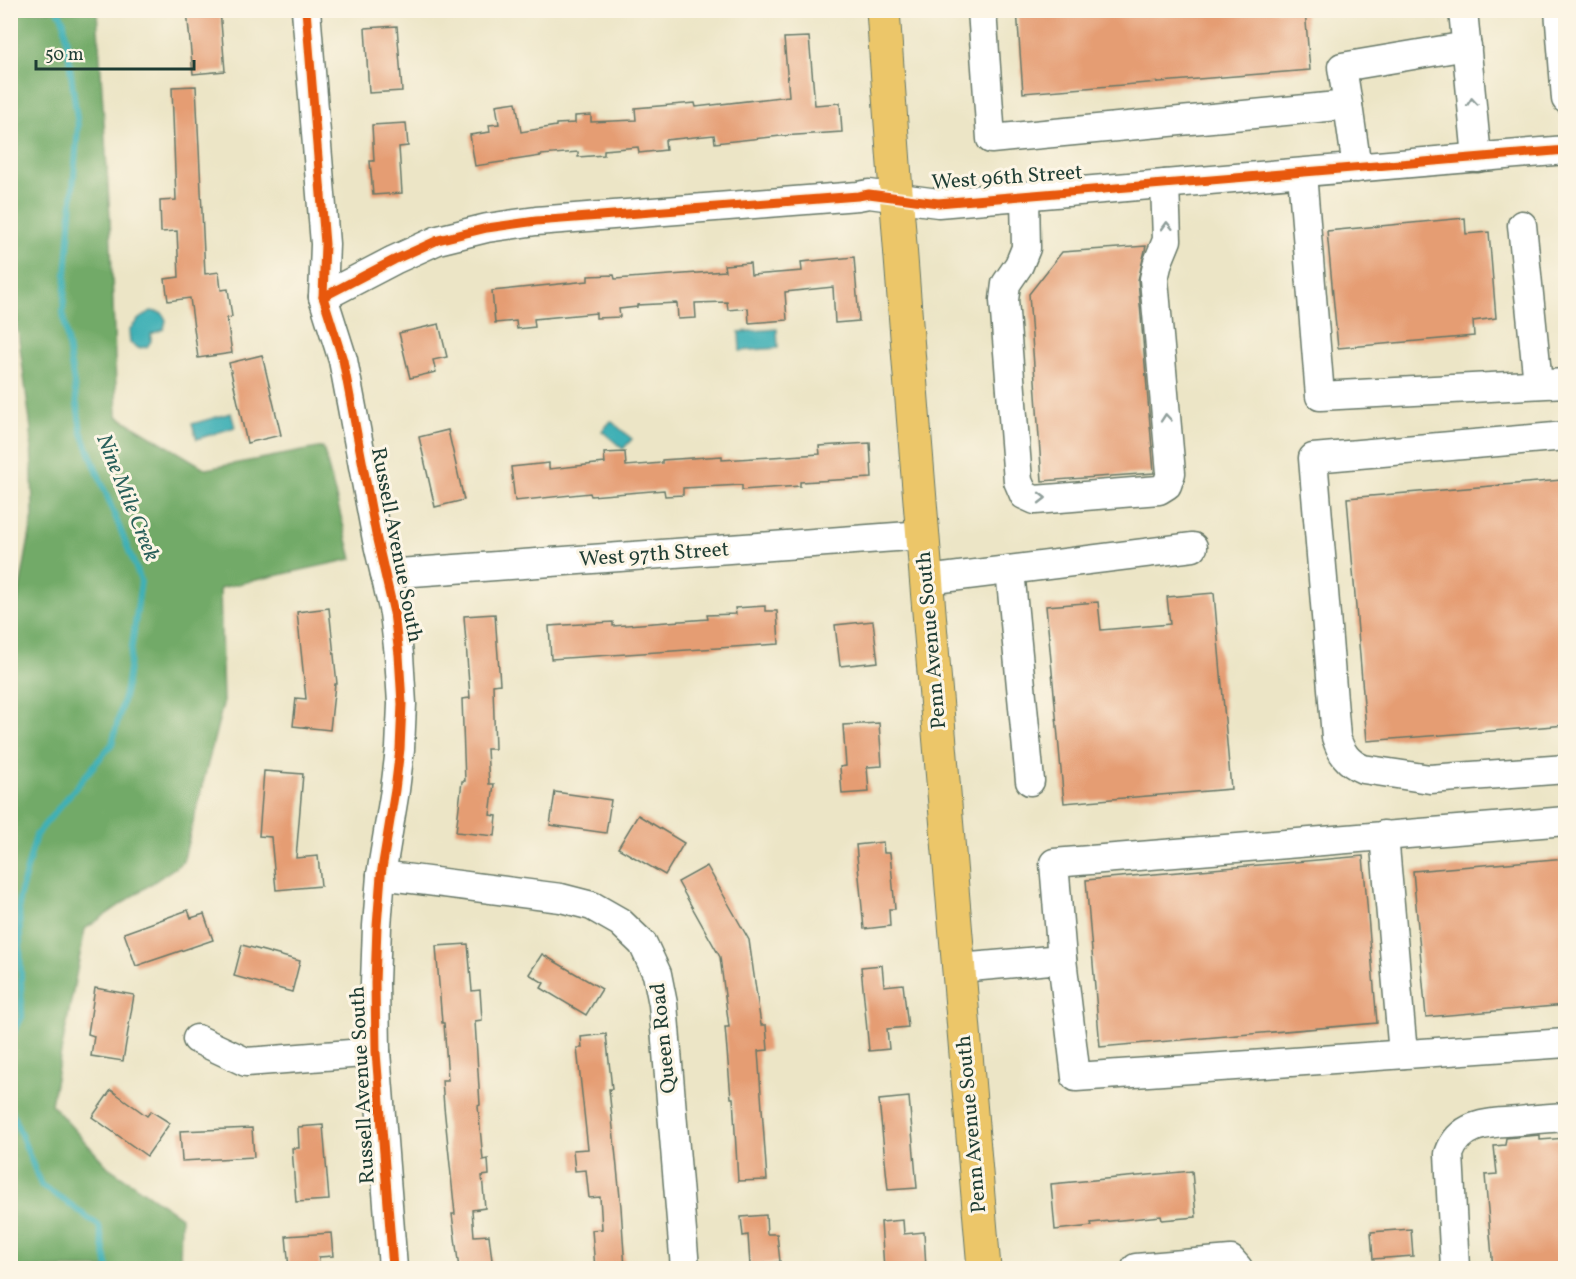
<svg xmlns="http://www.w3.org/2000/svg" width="1576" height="1279" font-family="Vollkorn,serif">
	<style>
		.forest { fill: #72aa67; stroke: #48744e; stroke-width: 1.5 }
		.water { fill: #3fb0b6; stroke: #2f7675; stroke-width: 1.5 }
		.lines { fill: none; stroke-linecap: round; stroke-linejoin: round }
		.stream { stroke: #3fb0b6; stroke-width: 6 }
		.building { fill: #e59d73 }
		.minor-casing { stroke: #677867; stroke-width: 31 }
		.major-casing { stroke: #677867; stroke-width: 35 }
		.minor { stroke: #fff; stroke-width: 28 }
		.major { stroke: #ecc669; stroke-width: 33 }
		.cycleway-casing { stroke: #fcf5e5; stroke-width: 13 }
		.cycleway { stroke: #e8590c; stroke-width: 9 }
		.oneway { stroke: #8f9e9a }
		.labels { text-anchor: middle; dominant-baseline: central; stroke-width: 6; stroke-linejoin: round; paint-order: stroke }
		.street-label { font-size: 21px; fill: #1f3d34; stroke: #fcf5e5 }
		.water-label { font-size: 22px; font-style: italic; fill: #29605b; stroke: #fcf5e5 }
	</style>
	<rect width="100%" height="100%" fill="#fcf5e5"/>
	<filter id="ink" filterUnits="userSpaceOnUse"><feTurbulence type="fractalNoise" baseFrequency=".0167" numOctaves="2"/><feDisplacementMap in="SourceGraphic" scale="12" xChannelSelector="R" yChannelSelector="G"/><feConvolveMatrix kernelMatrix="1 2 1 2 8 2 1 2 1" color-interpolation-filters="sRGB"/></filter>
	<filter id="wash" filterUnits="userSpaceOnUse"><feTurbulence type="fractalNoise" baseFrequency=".008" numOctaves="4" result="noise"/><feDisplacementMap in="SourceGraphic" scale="24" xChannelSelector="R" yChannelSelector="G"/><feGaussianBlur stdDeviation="1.35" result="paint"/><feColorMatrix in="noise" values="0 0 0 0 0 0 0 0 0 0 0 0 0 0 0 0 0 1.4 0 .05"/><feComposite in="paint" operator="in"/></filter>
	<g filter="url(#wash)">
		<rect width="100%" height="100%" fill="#ece5c6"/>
		<polygon class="forest" points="10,11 97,11 110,217 117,416 206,469 323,447 352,559 220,588 223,704 183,862 85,929 51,1104 108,1167 181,1217 180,1268 11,1268 10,644 33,516 31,429 10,272"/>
		<g class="water">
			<polygon points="151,311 162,313 166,320 164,329 151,334 151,341 147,347 138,348 130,343 129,330 139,319"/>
			<polygon points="777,329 778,348 740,351 739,332"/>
			<polygon points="231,413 235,427 197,439 192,424"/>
			<polygon points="611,421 632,439 623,449 602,431"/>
		</g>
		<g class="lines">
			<g class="stream">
				<polyline points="10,1040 22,1017 19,899 36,835 112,744 126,689 141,581 81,431 63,312 78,126 64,22 58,10"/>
				<polyline points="10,1107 41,1185 67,1202 99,1226 108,1268"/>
			</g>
		</g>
		<g id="blocks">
			<g class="building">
				<polygon points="187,10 220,10 225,71 193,74"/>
				<polygon points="1017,10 1305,10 1310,70 1023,93"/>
				<polygon points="397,26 402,91 369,93 365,28"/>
				<polygon points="809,37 815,105 840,103 842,132 781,136 715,143 714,135 665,140 666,150 639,153 638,147 604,150 604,155 578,157 578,152 540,155 541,156 475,166 470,135 490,132 489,125 499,124 496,105 516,102 521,132 556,126 556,124 575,123 575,116 591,115 591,122 636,120 635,108 695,103 696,107 789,96 784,38"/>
				<polygon points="196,86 205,274 219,272 221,290 228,289 232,317 227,318 232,353 198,358 190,298 168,301 165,279 179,277 177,231 161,232 160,201 176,200 172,87"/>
				<polygon points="406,123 408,146 399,147 402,193 373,195 370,161 374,161 372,125"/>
				<polygon points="1465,218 1466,234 1489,232 1496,318 1473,321 1474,336 1338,348 1327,231"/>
				<polygon points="1146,246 1138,280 1154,473 1042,481 1029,294 1062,252"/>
				<polygon points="854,257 859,321 835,323 833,287 785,292 787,320 749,323 748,308 728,310 727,302 695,303 696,318 678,319 677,303 637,305 637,307 619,309 620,317 596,318 596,313 534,319 535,327 517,329 516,321 495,323 492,291 588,281 588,276 614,275 615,279 725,271 724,265 750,263 751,275 802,271 801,262"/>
				<polygon points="439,324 447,357 433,360 436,372 410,378 399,333"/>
				<polygon points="262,355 281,435 247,443 229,363"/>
				<polygon points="448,430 464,500 435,507 419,437"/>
				<polygon points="870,443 872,478 800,482 800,486 742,490 742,485 683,488 683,495 665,496 664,490 591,496 590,493 515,501 511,467 549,463 549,469 605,463 604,453 625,452 626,466 662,463 662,460 722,456 722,460 820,454 819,446"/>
				<polygon points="1562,480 1566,525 1566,725 1367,741 1347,498"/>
				<polygon points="1214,593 1231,789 1064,803 1046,606 1098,602 1101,630 1170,624 1167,597"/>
				<polygon points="765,606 765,611 777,611 779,644 551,659 549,626 613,622 613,626 708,619 707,615 736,614 735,608"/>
				<polygon points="329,608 337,684 335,684 330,730 293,726 296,698 306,699 297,612"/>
				<polygon points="495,614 500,684 493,685 495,749 487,749 489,784 494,784 490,815 497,816 495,836 456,832 462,781 465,781 462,699 470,698 464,616"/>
				<polygon points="873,621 878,662 840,666 835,625"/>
				<polygon points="879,723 882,766 867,767 869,792 842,794 840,767 846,766 843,725"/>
				<polygon points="264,771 303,774 296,858 318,856 321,886 276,890 271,837 259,836"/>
				<polygon points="555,792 611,800 606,833 550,825"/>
				<polygon points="638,815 684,843 665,875 618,848"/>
				<polygon points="883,842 884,853 890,853 895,909 889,909 890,926 864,929 856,845"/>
				<polygon points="1363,856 1377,1023 1100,1047 1086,880"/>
				<polygon points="1566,858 1566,1005 1426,1017 1413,871"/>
				<polygon points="707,866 749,940 761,1025 766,1025 768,1050 758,1051 767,1180 738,1181 733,1098 731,1098 725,1027 729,1027 720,957 678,882"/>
				<polygon points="188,910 191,918 204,914 213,940 136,966 124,933"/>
				<polygon points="468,944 472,991 480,990 482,1020 475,1021 480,1105 478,1106 483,1160 488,1159 489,1175 482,1176 485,1208 472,1210 474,1236 489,1235 493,1269 459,1269 452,1214 455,1214 444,1107 442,1080 448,1080 444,1023 442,1023 436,946"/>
				<polygon points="242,945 300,961 292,992 234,976"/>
				<polygon points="542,954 602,989 586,1015 541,988 544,983 529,974"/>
				<polygon points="882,965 884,986 903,984 908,1027 887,1029 889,1049 869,1051 861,967"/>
				<polygon points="95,988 134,995 123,1061 91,1056 94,1036 88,1034"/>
				<polygon points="606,1034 612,1089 609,1089 621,1207 625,1269 595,1269 592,1230 602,1229 600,1197 589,1198 586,1170 575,1171 573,1150 588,1149 577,1048 582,1048 581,1037"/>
				<polygon points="111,1090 147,1116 151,1111 170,1123 147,1156 92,1117"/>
				<polygon points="909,1097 917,1188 888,1190 879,1100"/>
				<polygon points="323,1125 329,1200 296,1202 292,1148 299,1148 298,1127"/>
				<polygon points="252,1128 254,1157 182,1161 180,1131"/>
				<polygon points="1540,1135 1540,1140 1566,1138 1566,1269 1493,1269 1485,1175 1497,1174 1494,1146 1505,1145 1506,1138"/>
				<polygon points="1192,1171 1196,1217 1162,1220 1161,1216 1091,1223 1092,1226 1055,1230 1051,1184"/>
				<polygon points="766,1215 767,1234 777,1234 780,1262 750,1265 748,1235 743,1236 741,1217"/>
				<polygon points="903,1220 904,1234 924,1232 926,1269 884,1269 881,1222"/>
				<polygon points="1411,1229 1413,1256 1373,1259 1371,1232"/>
				<polygon points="331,1233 333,1256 319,1257 320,1269 289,1269 286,1236"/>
			</g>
		</g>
	</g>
	<g filter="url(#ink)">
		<use href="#blocks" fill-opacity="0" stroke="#677867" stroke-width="1.5"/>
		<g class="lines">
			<g class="minor-casing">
				<g id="minor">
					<polyline points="306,10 325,244 323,297 343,360 377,540 394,613 399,655 402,704 400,749 395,790 381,875 377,926 375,983 376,1052 393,1268"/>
					<polyline points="982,10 991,139 1348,105 1357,168"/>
					<polyline points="1463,10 1477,158"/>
					<polyline points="1559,10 1566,99"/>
					<polyline points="1348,105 1342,67 1467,46"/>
					<polyline points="1302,173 1320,396 1566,383"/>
					<polyline points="1025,196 1026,248 1019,265 1006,284 1004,300 1018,481 1024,495 1035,500 1159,490 1167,485 1171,473 1154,279 1158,262 1167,240 1165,184"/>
					<polyline points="1522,225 1538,384"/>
					<polyline points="323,297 394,260 438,240 487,228 536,221 858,196 869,194 938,203 1566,150"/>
					<path d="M1566 436 1313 458 1336 737C1341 753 1348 763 1363 769L1430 779 1566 769"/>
					<polyline points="1010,570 1030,781"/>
					<polyline points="385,574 923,535"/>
					<polyline points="927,580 1193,547"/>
					<polyline points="1384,835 1403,1054"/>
					<polyline points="381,875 561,898 592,906 620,922 643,944 657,974 663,1004 685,1268"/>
					<polyline points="1062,959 1054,863 1566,821"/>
					<polyline points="959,968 1062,959 1076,1077 1566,1043"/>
					<polyline points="197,1039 246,1062 376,1052"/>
					<polyline points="1136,1268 1231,1260 1238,1268"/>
					<path d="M1455 1268 1449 1154C1460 1122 1490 1123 1519 1121 1534 1119 1550 1118 1566 1117"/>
				</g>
			</g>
			<g class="major-casing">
				<path id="major" d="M883 10C912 430 949 849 984 1268"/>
			</g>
			<use href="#minor" class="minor"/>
			<use href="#major" class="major"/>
			<g class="cycleway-casing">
				<g id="cycleway">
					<polyline points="306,10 325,244 323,297 343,360 377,540 394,613 399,655 402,704 400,749 395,790 381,875 377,926 375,983 376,1052 393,1268"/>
					<polyline points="323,297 394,260 438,240 487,228 536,221 858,196 869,194 938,203 1566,150"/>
				</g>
			</g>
			<use href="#cycleway" class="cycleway"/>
		</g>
		<defs><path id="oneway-chevron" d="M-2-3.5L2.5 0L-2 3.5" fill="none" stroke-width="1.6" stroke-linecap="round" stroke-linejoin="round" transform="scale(1.5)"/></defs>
		<g class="oneway">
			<use href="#oneway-chevron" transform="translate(1472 102) rotate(-95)"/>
			<use href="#oneway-chevron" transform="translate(1167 226) rotate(-92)"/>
			<use href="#oneway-chevron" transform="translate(1166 418) rotate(-95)"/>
			<use href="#oneway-chevron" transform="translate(1042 498)"/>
		</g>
	</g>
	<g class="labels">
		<g class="street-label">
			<text transform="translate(1007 178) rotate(-4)">West 96th Street</text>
			<text transform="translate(396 545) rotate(79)">Russell Avenue South</text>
			<text transform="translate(654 555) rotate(-4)">West 97th Street</text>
			<text transform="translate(932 640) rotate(-95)">Penn Avenue South</text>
			<text transform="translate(664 1038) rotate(-96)">Queen Road</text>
			<text transform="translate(363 1085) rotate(-93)">Russell Avenue South</text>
			<text transform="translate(972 1124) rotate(-95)">Penn Avenue South</text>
		</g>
		<g class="water-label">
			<text transform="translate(127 498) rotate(68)">Nine Mile Creek</text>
		</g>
	</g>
	<rect width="1576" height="1279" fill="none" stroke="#fcf5e5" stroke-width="36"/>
	<path d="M36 60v9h158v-9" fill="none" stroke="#1f3d34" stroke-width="3"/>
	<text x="45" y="60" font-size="18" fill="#1f3d34" stroke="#fcf5e5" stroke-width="4.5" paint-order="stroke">50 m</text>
</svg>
